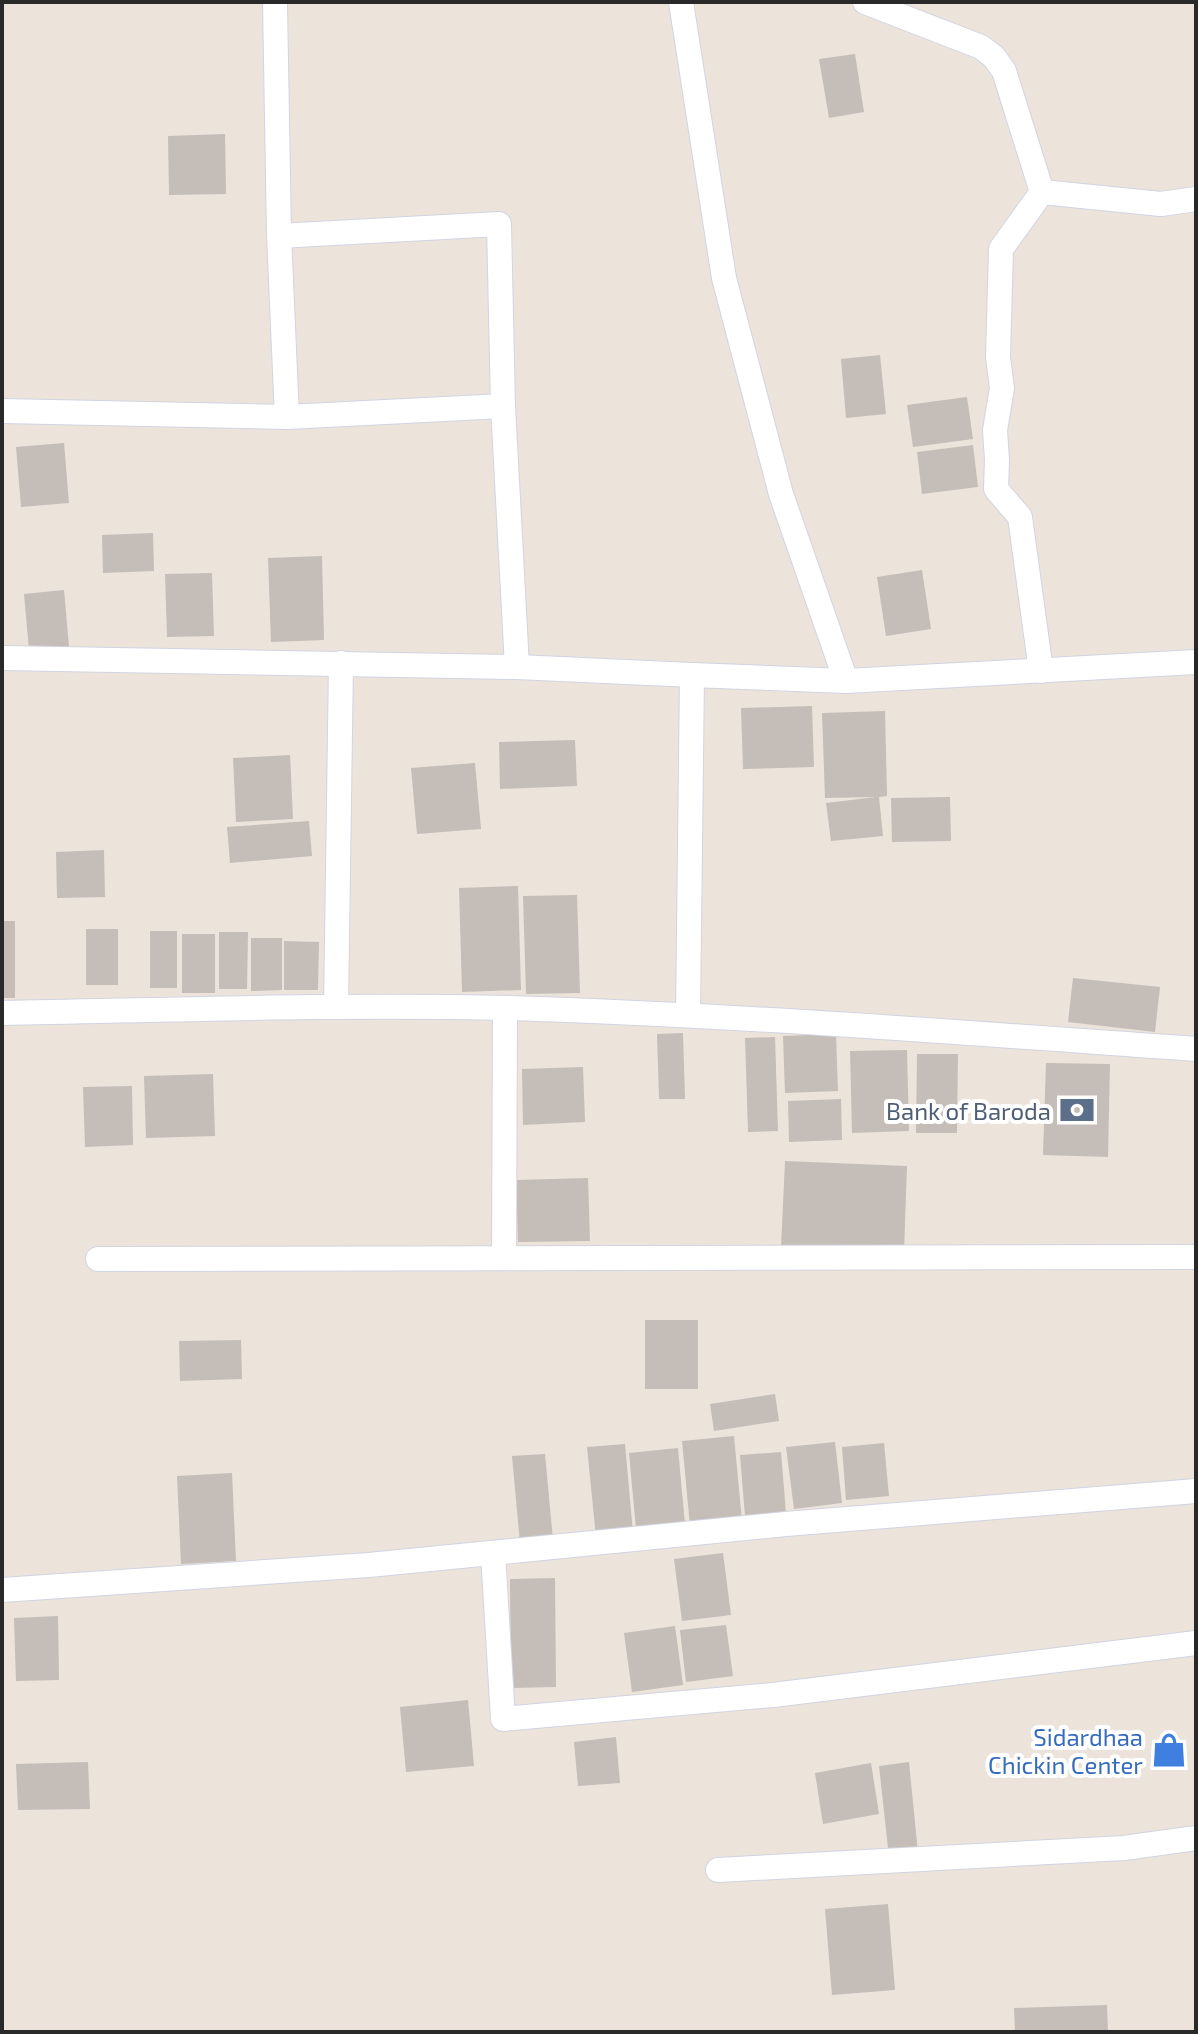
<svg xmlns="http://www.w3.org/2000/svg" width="1198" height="2034" font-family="'Exo 2',sans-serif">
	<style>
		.building { fill: #c4bdb8 }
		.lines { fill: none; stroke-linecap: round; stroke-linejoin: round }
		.street-casing { stroke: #d0d5e2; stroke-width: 26 }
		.street { stroke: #fff; stroke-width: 24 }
		.labels { text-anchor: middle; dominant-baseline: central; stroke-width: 8; stroke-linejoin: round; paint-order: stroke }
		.service-label { font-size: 24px; fill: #4e5e75; stroke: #fff; text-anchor: end }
		.shop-label { font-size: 24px; fill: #366cbe; stroke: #fff; text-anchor: end }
	</style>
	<rect width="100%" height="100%" fill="#ece3db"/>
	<g class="building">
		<polygon points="855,54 864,112 829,118 819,59"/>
		<polygon points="225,134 226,194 169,195 168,136"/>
		<polygon points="880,355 886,414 846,418 841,359"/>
		<polygon points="967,397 973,439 913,447 907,405"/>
		<polygon points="64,443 69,503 21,507 16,447"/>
		<polygon points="973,445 978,487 922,494 917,452"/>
		<polygon points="153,533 154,571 103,573 102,535"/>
		<polygon points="322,556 324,640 271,642 268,558"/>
		<polygon points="922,570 931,629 886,636 877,577"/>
		<polygon points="212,573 214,636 167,637 165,574"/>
		<polygon points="64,590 69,647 29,650 24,594"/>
		<polygon points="812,706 814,767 743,769 741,708"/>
		<polygon points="885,711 887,796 879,797 883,836 831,841 826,803 876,797 825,798 822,713"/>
		<polygon points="575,740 577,786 500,789 499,742"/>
		<polygon points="290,755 293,819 236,822 233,758"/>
		<polygon points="475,763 481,829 417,834 411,768"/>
		<polygon points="950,797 951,841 892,842 891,798"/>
		<polygon points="309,821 312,856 230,863 227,827"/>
		<polygon points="104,850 105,897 57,898 56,852"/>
		<polygon points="518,886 521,990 462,992 459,888"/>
		<polygon points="577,895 580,993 526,994 523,896"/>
		<rect x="2" y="921" width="13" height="77"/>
		<rect x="86" y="929" width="32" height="56"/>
		<rect x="150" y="931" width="27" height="57"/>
		<polygon points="219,932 248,932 247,989 219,989"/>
		<rect x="182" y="934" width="33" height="59"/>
		<polygon points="251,938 282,938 282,990 251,991"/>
		<polygon points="284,941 319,942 318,990 284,990"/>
		<polygon points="1073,978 1160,987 1155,1032 1068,1022"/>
		<polygon points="683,1033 685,1099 659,1099 657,1034"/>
		<polygon points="836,1034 838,1091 785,1093 783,1036"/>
		<polygon points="775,1037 778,1131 748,1132 745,1038"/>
		<polygon points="907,1050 909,1131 852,1133 850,1051"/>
		<polygon points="917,1054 958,1054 957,1133 916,1133"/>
		<polygon points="1046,1063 1110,1064 1108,1157 1043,1155"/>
		<polygon points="583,1067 585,1122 523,1125 522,1069"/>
		<polygon points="213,1074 215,1136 146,1138 144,1076"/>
		<polygon points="132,1086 133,1145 85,1147 83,1087"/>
		<polygon points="841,1099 842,1140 789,1142 788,1101"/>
		<polygon points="785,1161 907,1166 904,1251 781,1248"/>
		<polygon points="588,1178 590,1241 518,1242 516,1180"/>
		<rect x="645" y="1320" width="53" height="69"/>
		<polygon points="241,1340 242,1379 180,1381 179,1341"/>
		<polygon points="775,1394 779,1421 714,1431 710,1404"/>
		<polygon points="734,1436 742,1521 690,1526 682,1441"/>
		<polygon points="835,1442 842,1503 794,1509 786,1447"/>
		<polygon points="884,1443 889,1496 846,1500 842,1447"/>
		<polygon points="625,1444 633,1533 596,1537 587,1447"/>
		<polygon points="678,1448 685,1524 636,1529 629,1453"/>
		<polygon points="781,1452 786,1513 745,1516 740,1455"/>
		<polygon points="545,1454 553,1540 520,1543 512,1456"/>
		<polygon points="232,1473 236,1561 181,1564 177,1476"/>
		<polygon points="723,1553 731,1615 682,1621 674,1559"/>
		<polygon points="555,1578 556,1687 511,1688 510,1579"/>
		<polygon points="58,1616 59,1680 16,1681 14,1618"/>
		<polygon points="726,1625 733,1676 686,1682 680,1630"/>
		<polygon points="675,1626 683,1685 632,1692 624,1633"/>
		<polygon points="468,1700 474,1766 406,1772 400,1707"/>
		<polygon points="616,1737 620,1783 578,1786 574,1742"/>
		<polygon points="88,1762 90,1809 18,1810 16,1764"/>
		<polygon points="909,1762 918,1853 889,1857 879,1766"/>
		<polygon points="871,1763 879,1814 823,1824 815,1773"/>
		<polygon points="888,1904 895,1990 832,1995 825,1909"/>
		<polygon points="1107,2005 1108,2032 1015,2032 1014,2008"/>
	</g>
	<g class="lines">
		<g class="street-casing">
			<g id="street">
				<polyline points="681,2 724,278 781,494 846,681 692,675"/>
				<polyline points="865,2 981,47 994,57 1004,71 1042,192 1001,249 998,357 1002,388 995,430 997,460 996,489 1020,517 1041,671"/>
				<polyline points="1042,192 1161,204 1196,199"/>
				<polyline points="279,236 499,224 503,406 517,667"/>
				<polyline points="2,411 287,417 279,236 275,2"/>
				<polyline points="287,417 503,406"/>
				<polyline points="2,658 517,667 692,675 688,1014"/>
				<polyline points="846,681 1196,662"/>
				<polyline points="336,1007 341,663"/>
				<path d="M2 1013C171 1010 340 1004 509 1008 738 1015 967 1033 1196 1049"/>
				<polyline points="504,1258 505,1008"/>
				<polyline points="98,1259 1196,1257"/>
				<polyline points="493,1553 503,1719 773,1695 1196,1643"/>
				<polyline points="2,1590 369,1565 786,1524 1196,1491"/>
				<polyline points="718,1870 1124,1848 1196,1838"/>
			</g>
		</g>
		<use href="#street" class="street"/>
	</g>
	<defs>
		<g id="bank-bare" transform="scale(2.76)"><path d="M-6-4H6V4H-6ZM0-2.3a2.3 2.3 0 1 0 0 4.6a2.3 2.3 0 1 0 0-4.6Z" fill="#5c6f8a" stroke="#fff" stroke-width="2.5" paint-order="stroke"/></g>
		<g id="shop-bare" transform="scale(2.76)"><path d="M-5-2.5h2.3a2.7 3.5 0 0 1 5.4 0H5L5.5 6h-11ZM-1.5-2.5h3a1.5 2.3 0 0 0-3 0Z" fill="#3f7fe0" stroke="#fff" stroke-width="2.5" paint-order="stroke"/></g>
	</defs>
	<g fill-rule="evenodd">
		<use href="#bank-bare" x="1077" y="1110"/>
		<use href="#shop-bare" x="1169" y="1750"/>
	</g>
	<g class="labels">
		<g class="service-label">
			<text x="1051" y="1110">Bank of Baroda</text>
		</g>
		<g class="shop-label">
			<text x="1143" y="1736">Sidardhaa<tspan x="1143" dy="28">Chickin Center</tspan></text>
		</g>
	</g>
	<rect width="1198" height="2034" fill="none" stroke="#292929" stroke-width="8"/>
</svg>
